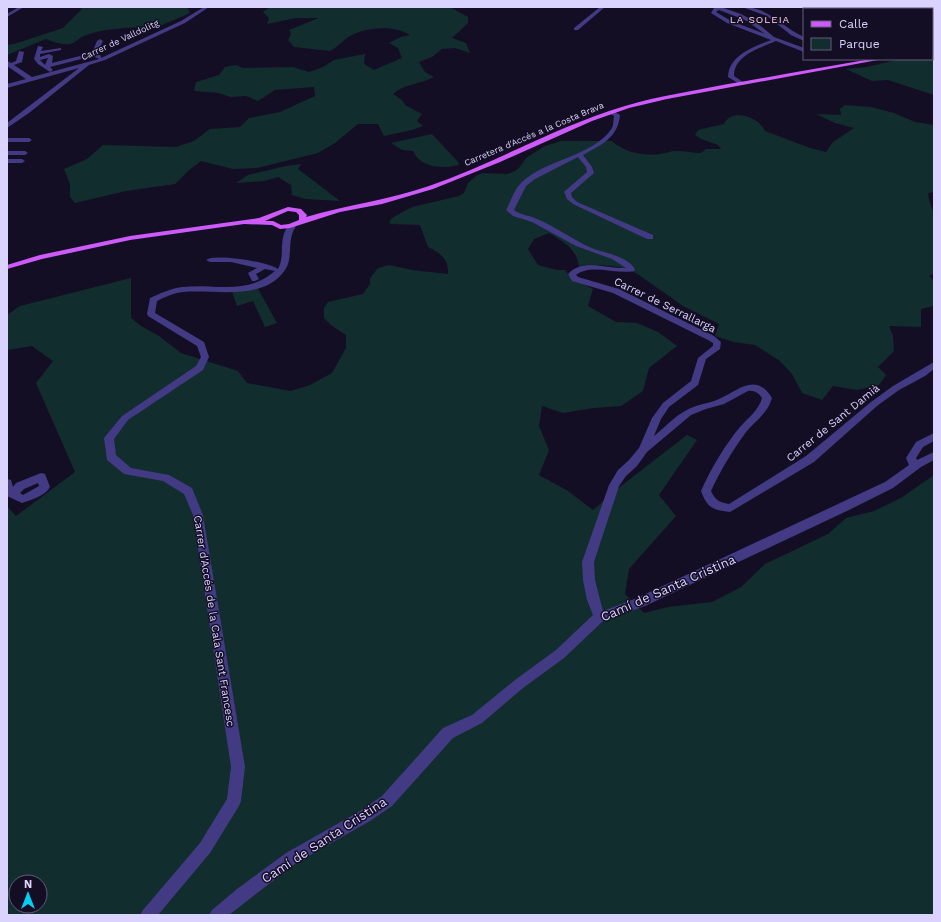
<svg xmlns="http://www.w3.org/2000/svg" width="941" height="922" font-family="'Work Sans',sans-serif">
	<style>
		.green { fill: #122d2e; fill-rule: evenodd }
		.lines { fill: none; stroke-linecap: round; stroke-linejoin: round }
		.minor { fill: #423a83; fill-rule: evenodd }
		.major { fill: #cd5afd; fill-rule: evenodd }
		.labels { text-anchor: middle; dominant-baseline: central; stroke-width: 3; stroke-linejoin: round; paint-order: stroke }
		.far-street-label { font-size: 9px; fill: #dad2ff; stroke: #140e24 }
		.far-neighbourhood-label { font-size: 10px; letter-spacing: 1px; fill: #ffd4ec; stroke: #140e24 }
		.street-label { font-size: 11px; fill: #dad2ff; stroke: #140e24 }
		.near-street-label { font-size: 13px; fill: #dad2ff; stroke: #140e24 }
	</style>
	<rect width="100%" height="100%" fill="#140e24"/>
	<g class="green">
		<path d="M77 7H187L190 13 155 28 140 31 141 27C122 28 104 29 86 35 80 37 75 43 70 44 62 45 53 42 46 39L7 55V45L14 44 63 28 82 9Z"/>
		<path d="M270 7H450L468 17V23L452 38 466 43 470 53 455 48 442 49 432 57 419 62 425 72 434 77C421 84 404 84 393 94L402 100 405 105 422 114 417 121 423 126 412 130 384 136 378 124H358L335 143 318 153 257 168 233 169 201 161 189 170 175 184 126 191 75 203 70 197V184L64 169 87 159 103 145 176 147 194 141 210 129 240 127 249 118 280 112 315 96 314 87 275 90 258 101 246 96 231 97 218 93 194 91 196 82 219 75 225 67 236 65 243 68 293 67 309 72 323 67 334 60 365 54 364 64 374 70 402 58 398 48 389 43 401 37 410 35C394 25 367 27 350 36 343 40 338 47 330 51L294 47 288 40 291 34 289 30 319 18H296L267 24 269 18 263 12Z"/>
		<polygon points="932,51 934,51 934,95 888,80 872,81 846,69 867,67 900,59 932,59"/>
		<path d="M845 105 871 107 894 113 915 122 934 125V192L928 193 929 200 933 211 934 273 929 276 934 281V306L921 309V327L889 326 893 336 894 351 878 367 886 375 879 385 857 390 833 386 822 400 802 393 792 374 780 361 755 345 734 342 715 336 719 324 683 306 636 273 619 267 602 265 579 267C577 248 563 242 549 233L534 239 528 249 538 265 557 270H565L570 277 593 289 588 306 616 322 637 323 658 332 677 346 649 368 643 391 621 406 594 408 563 413 542 406 539 426 549 450 539 475 568 491 593 510 621 486 687 435 697 440 659 495 676 516 629 569 625 594 644 613 668 607 712 602 741 587 765 564 828 534 846 518 874 511 901 498 934 475V915H7V506L16 516 75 472 36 383 53 361 32 346 7 350V315L20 306 36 302 131 278V318L141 326 159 336 181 353 238 371 247 383 291 391 310 385 332 373 346 348V335L331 325 324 318V308L328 302 363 294 370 284V278L378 268 389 265 412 270 448 274C449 260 441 253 428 247L420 225 391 224 389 222 392 218 412 207 459 196 464 193 468 183 477 175 483 173 507 174 515 171 519 168 526 158 545 146 561 141H612C626 153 642 156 661 154 666 153 671 151 676 151 685 151 693 153 701 153L706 149H721L718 145 701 139 695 135 698 130 724 124C732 107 760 118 765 131L810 148 826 152 833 142 854 128 835 123 816 114 841 115 840 109ZM16 882H40V906H16Z"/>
		<path d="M432 134 458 162 459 165C443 169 420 168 413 151L402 150 391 143Z"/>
		<polygon points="301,164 298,169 340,201 306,199 292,195 291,185 278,177 264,181 236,183 248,175 286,166"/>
		<polygon points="257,287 277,323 265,327 253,301 237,306 232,291"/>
	</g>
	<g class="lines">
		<g class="minor">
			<polygon points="19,7 24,7 7,17 7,14"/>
			<path d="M204 7H209L185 23 105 60 89 65 29 113 7 128V123L79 68 7 88V84L26 79 7 66V61L11 63 16 61 19 51 24 52 22 62 14 65 32 77 99 59 93 56 50 67 53 70 50 72 38 64 34 59 38 46 43 47 41 51 61 48V50L40 54V57L49 54 53 56 52 63 92 53 97 41 100 39 103 41 97 53 101 56V58L181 21ZM48 58 45 65 40 60Z"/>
			<polygon points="600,7 605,7 578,30 574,30 574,28"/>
			<path d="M713 7H721L741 14 756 22 774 37 804 48V52L776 41C760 48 734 55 734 76L746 84 741 85 728 77C729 55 753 47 771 40L727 23 711 13 714 8ZM719 10 745 20 765 34 731 21 716 12Z"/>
			<path d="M742 7C770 7 781 27 804 37V41L791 35 767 16Z"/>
			<polygon points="817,7 821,7 820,9 816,9"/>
			<polygon points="864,7 869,7 871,9 866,9"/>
			<polygon points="881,7 889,7 885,9 877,9"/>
			<rect x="932" y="26" width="2" height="4"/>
			<path d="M609 111H613L620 115C618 138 601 145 583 155L592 167 594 173 571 193 572 197 577 202 653 235V239H647L573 204 567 199 564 192 565 191 587 172 586 167 578 157 535 179 526 186 514 210C520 215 529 215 537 219 557 227 574 241 594 249 609 254 626 256 635 269L634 271C616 275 591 263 576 275L578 277 619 289 714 336 721 342 720 349 706 359 698 385 669 407 661 419 654 436C664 428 674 417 685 411 696 404 708 404 719 399 739 390 756 372 772 398 768 413 755 421 746 432 733 450 720 471 711 491 715 500 719 502 729 504L806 456 871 402 893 386 934 362V369L925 376 899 390 877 406 814 462 730 512C713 510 707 508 701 491 710 470 725 445 740 427 748 418 759 410 762 398 759 393 754 390 748 391L724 404 706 409 691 415 647 452 637 466 626 476 619 486 594 562 595 580 603 611 637 598 885 482 909 465 906 458 916 442 934 433V441L923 447 916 458 917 460 934 452V460L921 467 893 488 849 510 645 606 603 621 564 658 523 688 482 723 453 738 392 806 370 821 296 863 229 915H209L212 910 237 889 286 853 360 811 382 796 443 728 472 715 515 680 556 650 593 615 587 600 583 580 582 562 609 485 618 470 629 460 639 448 652 418 663 403 691 381 698 358 713 346V343L708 340 613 293 572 281 568 274C582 258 608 269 626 268L612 259 576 246 532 222 513 216 506 210C511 201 514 190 521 183 545 159 593 157 612 128 614 124 613 120 614 116L609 113Z"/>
			<polygon points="7,138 29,138 32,140 29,142 7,142"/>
			<polygon points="7,151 25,151 28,153 25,155 7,155"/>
			<polygon points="7,159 22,159 25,161 22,163 7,163"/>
			<path d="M289 224H295L296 226C286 241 294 257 285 270 263 302 215 289 183 292 173 293 165 297 157 301L155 313 204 342 209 357 203 370 128 420 114 439 116 455 131 468 169 475 192 488 203 515 245 767 241 801 239 806 210 853 158 915H140L143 910 200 843 227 799 231 767 193 515 184 494 163 481 124 474 107 460 104 438 122 416 196 366 201 357 197 346 148 316 147 314 150 298C161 293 170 289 182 287 216 283 246 296 275 271L265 269 256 274 259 279 255 281H252L248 273 257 268 231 262H210L206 260C214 253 269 262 278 269 286 254 277 241 289 224Z"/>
			<path d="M41 473 45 474 50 487C45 496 31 500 22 503L7 496V479L11 480 13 487 16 483ZM38 483 39 486 23 495 20 493 24 489Z"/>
		</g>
		<g class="major">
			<rect x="932" y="39" width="2" height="4"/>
			<path d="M871 59H883L667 99 629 108 592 121 500 162 433 189 382 204 340 212 290 228 280 229 272 225 244 224 130 240 42 259 7 269V265L40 255 130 236 259 218 288 207 301 209 307 215 306 217C347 205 389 200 429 186 496 163 557 126 625 106 658 96 693 91 728 84 776 76 823 67 871 59ZM288 211 296 212 299 215V220L289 224 281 225 273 221H265Z"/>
		</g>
	</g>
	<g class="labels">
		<g class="far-street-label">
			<text transform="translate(120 40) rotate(-25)">Carrer de Valldolitg</text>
			<text transform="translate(534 134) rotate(-23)">Carretera d'Accés a la Costa Brava</text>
		</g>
		<g class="far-neighbourhood-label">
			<text x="760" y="19">LA SOLEIA</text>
		</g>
		<g class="street-label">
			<text transform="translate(665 305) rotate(26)">Carrer de Serrallarga</text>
			<text transform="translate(833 423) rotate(-39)">Carrer de Sant Damià</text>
			<text transform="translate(214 621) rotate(81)">Carrer d'Accés de la Cala Sant Francesc</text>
		</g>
		<g class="near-street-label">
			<text transform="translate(668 588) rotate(-24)">Camí de Santa Cristina</text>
			<text transform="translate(324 840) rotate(-33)">Camí de Santa Cristina</text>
		</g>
	</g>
	<rect width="941" height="922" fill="none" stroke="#dad2ff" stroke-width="16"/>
	<rect x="803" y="8" width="130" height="52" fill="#140e24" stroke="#635c7c"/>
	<rect x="811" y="21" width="20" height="6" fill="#cd5afd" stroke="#635c7c"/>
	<text x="839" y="28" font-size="12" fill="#dad2ff">Calle</text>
	<rect x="811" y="38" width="20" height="12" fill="#122d2e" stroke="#635c7c"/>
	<text x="839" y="48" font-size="12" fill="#dad2ff">Parque</text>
	<g transform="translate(28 894)"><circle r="19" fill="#140e24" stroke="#635c7c"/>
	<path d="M0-3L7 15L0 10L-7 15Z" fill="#02cefa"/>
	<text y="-6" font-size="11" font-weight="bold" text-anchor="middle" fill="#dad2ff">N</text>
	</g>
</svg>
